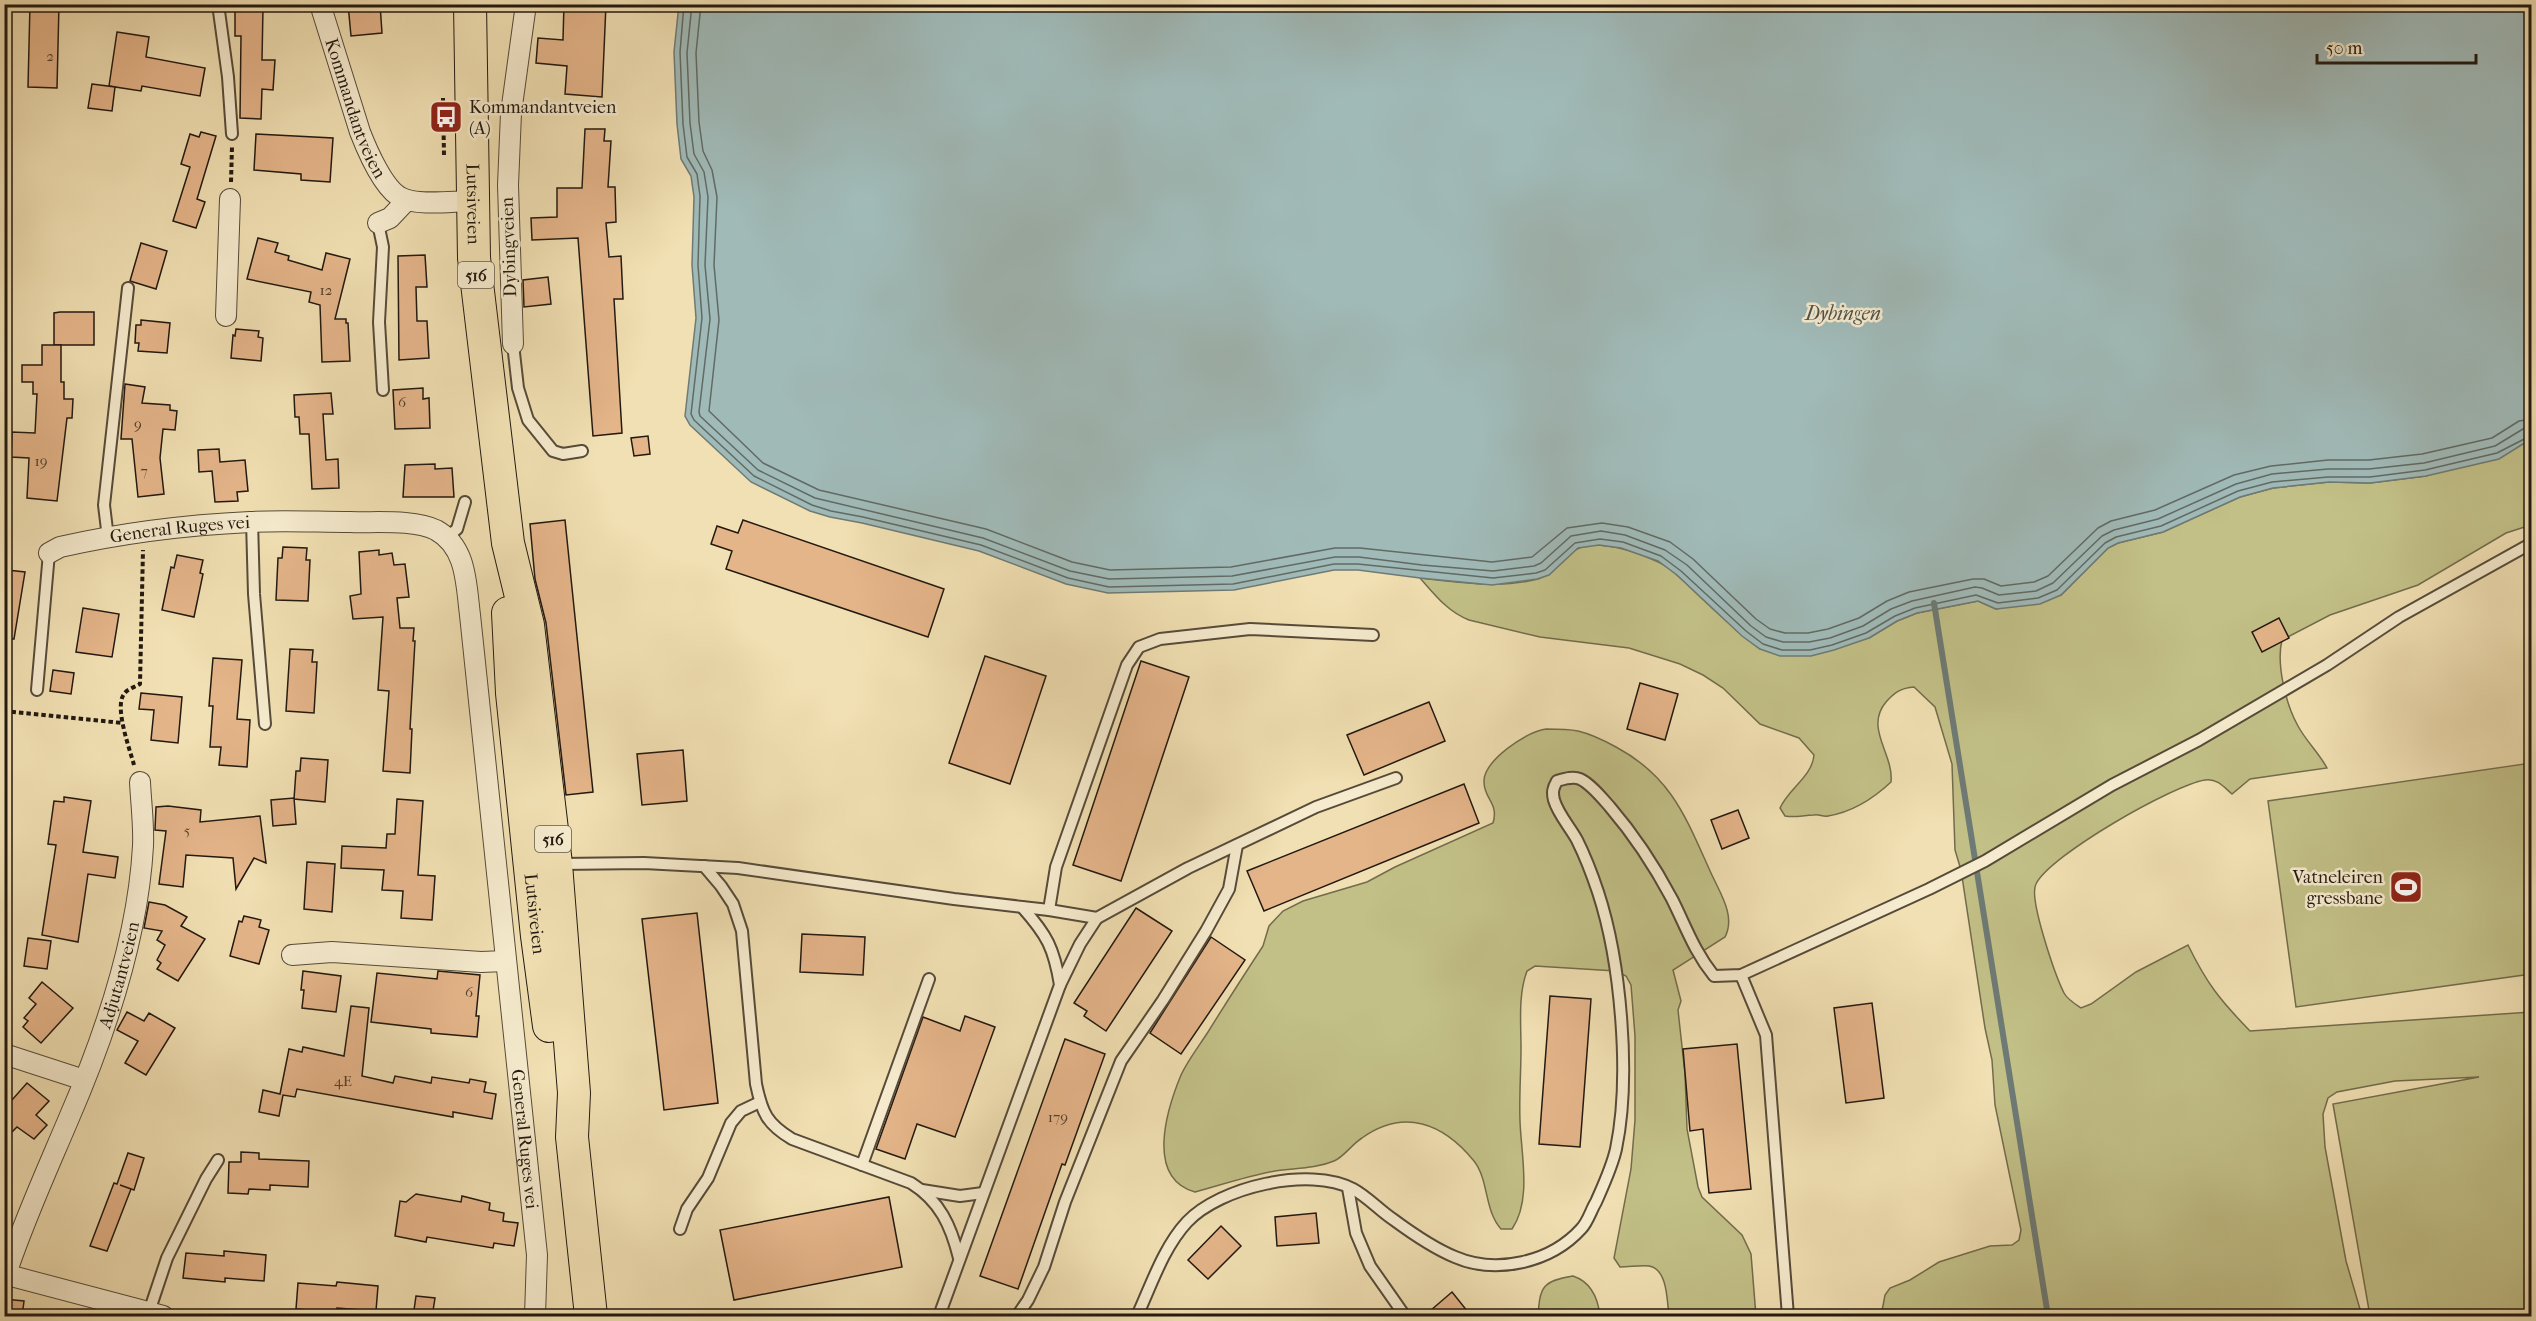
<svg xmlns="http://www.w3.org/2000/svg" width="2536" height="1321" font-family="'IM FELL French Canon',serif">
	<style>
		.green { fill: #c2c087; stroke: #726c4c; stroke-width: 1.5 }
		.water { fill: #a0bab8; stroke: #6e7a75; stroke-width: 1.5 }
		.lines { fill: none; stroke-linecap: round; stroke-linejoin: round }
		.shore { stroke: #616a64; stroke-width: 1.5 }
		.stream { stroke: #6e7a75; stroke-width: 6 }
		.building { fill: #e5b58a; stroke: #221910; stroke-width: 1.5 }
		.service-casing { stroke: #564b39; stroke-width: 14 }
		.minor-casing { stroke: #564b39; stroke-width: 22 }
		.primary-casing { stroke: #221910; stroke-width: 34 }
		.path { stroke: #221910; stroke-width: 4; stroke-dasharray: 4.5 3; stroke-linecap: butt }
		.service { stroke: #f6ebce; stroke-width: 10 }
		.minor { stroke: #f6ebce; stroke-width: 20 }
		.primary { stroke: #f1e0b3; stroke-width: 32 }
		.labels { text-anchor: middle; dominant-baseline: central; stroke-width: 5; stroke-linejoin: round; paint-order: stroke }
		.number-label { font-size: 15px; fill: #53402e }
		.shield { fill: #f6ebce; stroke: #625849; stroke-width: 1.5 }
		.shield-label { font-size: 16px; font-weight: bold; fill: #221910 }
		.street-label { font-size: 18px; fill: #221910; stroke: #f6ebce }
		.poi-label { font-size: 18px; fill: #221910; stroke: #f6ebce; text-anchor: start }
		.water-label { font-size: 20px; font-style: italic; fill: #4e514b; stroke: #f6ebce }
	</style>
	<rect width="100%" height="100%" fill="#f1e0b3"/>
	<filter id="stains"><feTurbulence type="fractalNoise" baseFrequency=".00333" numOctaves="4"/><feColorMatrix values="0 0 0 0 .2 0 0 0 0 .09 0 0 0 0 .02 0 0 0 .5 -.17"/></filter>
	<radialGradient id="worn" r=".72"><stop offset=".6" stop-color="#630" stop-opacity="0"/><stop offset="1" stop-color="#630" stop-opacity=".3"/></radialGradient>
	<g class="green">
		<path d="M2531 439V525L2506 533 2418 585 2330 615 2282 640C2276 664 2286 705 2298 726 2306 741 2319 753 2327 768L2250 779 2232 794C2224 787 2217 778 2205 780 2173 785 2050 855 2036 884 2028 898 2056 977 2064 993 2067 999 2075 1004 2081 1008L2091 1004 2136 972 2188 945C2207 984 2220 1000 2250 1031L2531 1012V1316H2370L2333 1104 2479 1077 2395 1081 2337 1092 2328 1098 2323 1114 2325 1147 2346 1261 2362 1316H1881L1885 1295 1890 1288 1910 1280 1939 1262 1990 1246 2012 1245 2019 1240 2021 1230 1995 1105 1992 1060 1985 1028 1961 870 1955 850 1952 764 1935 707 1914 687C1901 688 1895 692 1886 702 1864 728 1894 754 1891 782 1874 798 1852 812 1828 816 1823 817 1819 814 1814 815 1803 815 1796 818 1785 816L1780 808C1789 788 1812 777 1814 755L1799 738 1760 724 1723 688 1703 675 1680 664 1629 648 1540 637 1469 620C1448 612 1435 595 1420 578 1458 582 1500 589 1538 579 1555 574 1562 557 1577 549 1597 538 1637 552 1656 561 1671 567 1683 581 1695 592 1716 612 1737 632 1760 649L1869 638 1897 621 1917 613 1978 601 1996 609 2061 595 2108 548 2118 543 2163 532 2240 497 2273 488 2329 482 2370 483 2426 476Z"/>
		<path d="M1546 729C1556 729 1568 729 1578 731 1591 734 1605 741 1616 747 1672 777 1686 818 1711 873 1720 893 1736 916 1725 937L1673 970 1681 1001 1678 1010 1685 1074 1687 1129 1698 1187 1702 1197 1742 1235 1751 1254 1756 1316H1669C1667 1302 1668 1269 1649 1266 1640 1265 1630 1267 1620 1267L1614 1258 1631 1169 1635 1120V1036L1631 985 1626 976 1616 971 1535 966 1527 971C1518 995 1521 1023 1521 1048 1521 1073 1519 1097 1520 1121 1521 1154 1532 1200 1512 1229H1501C1484 1210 1489 1180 1474 1161 1443 1123 1404 1108 1362 1138 1352 1144 1344 1157 1334 1161 1315 1169 1294 1168 1275 1171 1248 1176 1221 1185 1195 1192 1145 1178 1167 1109 1181 1075 1188 1060 1199 1046 1208 1032 1226 1003 1244 975 1263 946L1269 926 1283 911 1303 901 1367 882 1395 867 1493 823C1499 803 1484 799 1484 782 1483 761 1527 731 1546 729Z"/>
		<polygon points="2531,763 2531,974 2296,1007 2268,801"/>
		<path d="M1573 1276C1591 1282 1598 1298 1600 1316H1538C1540 1287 1542 1281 1573 1276Z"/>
		<polygon points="1199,1310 1227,1316 1165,1316"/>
	</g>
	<polygon class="water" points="679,4 2531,5 2531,439 2499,459 2426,476 2370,483 2329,482 2273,488 2240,497 2163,532 2118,543 2108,548 2061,595 2040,604 1996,609 1978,601 1917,613 1897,621 1869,638 1834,650 1811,656 1780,656 1760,649 1742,636 1677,575 1658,561 1621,548 1599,545 1578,548 1549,575 1537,579 1492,585 1420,578 1358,570 1334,570 1234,590 1108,593 1066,584 979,551 862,523 830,517 810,511 751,482 690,425 685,416 696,318 692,265 694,197 691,176 681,159 677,124 674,52"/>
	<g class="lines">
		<g class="shore">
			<polyline points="684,4 680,52 683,124 687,157 697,174 700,196 698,265 702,318 691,414 694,420 754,476 812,505 831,511 863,517 981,545 1068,578 1109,587 1233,584 1334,564 1358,564 1493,578 1536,573 1545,570 1575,543 1600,539 1623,542 1661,556 1681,571 1746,631 1763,644 1782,650 1810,650 1832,645 1866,633 1895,616 1915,608 1976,595 1998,603 2038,598 2057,590 2105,543 2116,537 2161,526 2238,491 2272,482 2328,477 2370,477 2425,470 2497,453 2532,435"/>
			<polyline points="692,4 687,53 690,123 694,154 704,172 708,197 705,265 710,319 699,412 700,416 758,470 815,498 983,538 1070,571 1109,579 1232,576 1335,557 1359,557 1422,565 1493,571 1534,566 1541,563 1571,536 1601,531 1625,535 1665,550 1687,565 1751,626 1766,637 1783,642 1809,642 1830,638 1863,626 1891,609 1912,601 1975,587 1982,588 1999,595 2036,591 2053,583 2102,536 2114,530 2158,519 2236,484 2272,474 2328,469 2369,469 2424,463 2495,446 2523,429 2532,428"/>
			<polyline points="701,4 696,53 699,122 703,151 712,170 717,197 714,265 719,320 709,411 763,463 819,490 986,529 1072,562 1110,570 1231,567 1335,548 1360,548 1492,562 1532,557 1567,528 1602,523 1628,527 1670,542 1693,559 1756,619 1770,629 1785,633 1808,633 1828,629 1859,618 1887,601 1909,592 1973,579 1984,579 2001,586 2034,582 2048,576 2098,528 2111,521 2155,510 2234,475 2271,466 2328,460 2369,460 2422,454 2492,438 2519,421 2532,419"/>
		</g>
		<polyline class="stream" points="1934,603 2048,1316"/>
	</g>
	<g class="building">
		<polygon points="30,4 59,4 57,88 28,87"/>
		<polygon points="348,4 380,4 382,33 351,36"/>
		<polygon points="564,4 606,4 602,97 565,94 567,66 536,63 538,38 563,40"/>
		<polygon points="235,8 263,8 262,60 275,60 273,90 262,89 261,119 240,118 241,36 235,36"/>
		<polygon points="117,32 149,37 146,57 205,68 200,96 142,86 141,91 109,86"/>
		<polygon points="92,84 115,87 112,111 88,108"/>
		<polygon points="585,129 605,129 604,141 611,141 608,187 615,187 616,222 606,223 609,257 621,256 623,299 614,299 622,433 593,436 578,238 532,240 531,218 557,217 557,188 582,188"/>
		<polygon points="201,132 216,136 197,199 205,202 196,228 173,221 190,167 181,164 190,134 199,137"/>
		<polygon points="256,134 333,138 330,182 301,180 301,174 254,170"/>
		<polygon points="258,238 278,243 275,252 289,256 288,260 322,270 326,253 350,259 335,319 346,319 346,323 348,323 350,361 322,362 320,305 309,302 311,292 247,279"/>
		<polygon points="141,243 167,251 156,289 130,281"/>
		<polygon points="425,255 427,287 416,287 417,321 427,321 429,358 399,360 398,256"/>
		<polygon points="548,277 551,304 524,307 523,280"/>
		<polygon points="60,312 94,312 94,345 54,345 54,313"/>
		<polygon points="141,320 170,323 167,353 138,351 139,343 135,343 136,325 141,325"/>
		<polygon points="236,329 259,331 258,337 263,338 261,361 231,358 233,335 235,336"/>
		<polygon points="42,345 61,345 61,382 64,382 64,399 73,399 72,418 67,418 57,501 27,498 29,458 11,457 12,432 35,433 37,394 33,394 33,382 22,382 22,365 42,365"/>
		<polygon points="125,384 145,387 142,403 170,405 170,410 177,411 175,430 163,429 160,458 164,494 138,497 132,439 121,439"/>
		<polygon points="423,388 423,399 429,398 430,428 395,429 393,390"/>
		<polygon points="331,393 333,414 323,414 326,460 338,459 339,488 312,489 309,434 300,434 299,417 295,417 294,395"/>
		<polygon points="648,436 650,454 634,456 631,438"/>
		<polygon points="219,449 220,462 245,460 248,491 237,492 238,501 215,502 212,471 199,472 198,450"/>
		<polygon points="435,464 435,469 452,468 454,497 403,497 405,465"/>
		<polygon points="565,520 593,792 566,795 546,623 535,579 530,524"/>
		<polygon points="743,520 944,589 928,637 726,569 732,551 711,544 717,526 738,533"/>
		<polygon points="283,547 307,548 306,560 310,560 308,601 276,600 278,558 282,558"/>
		<polygon points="379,550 379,555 392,553 394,565 405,564 409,597 397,598 400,628 414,628 413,641 415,641 410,729 412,729 410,773 383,771 389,691 378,690 383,617 353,619 350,596 361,594 359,552"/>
		<polygon points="177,555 203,560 200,573 203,574 194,617 162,610 171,567 174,568"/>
		<polygon points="7,570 25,572 14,639 4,639 4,585"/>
		<polygon points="83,608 119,614 112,657 76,652"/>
		<polygon points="2279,618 2289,638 2262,652 2252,632"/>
		<polygon points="290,649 313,650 312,662 317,662 314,713 286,711"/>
		<polygon points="985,656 1046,676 1010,784 949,763"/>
		<polygon points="213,658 242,660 237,719 250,720 247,767 219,765 221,747 210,747 213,706 209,706"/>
		<polygon points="1141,661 1189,677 1121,881 1073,865"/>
		<polygon points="53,670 74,673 71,694 50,691"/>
		<polygon points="1640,683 1678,694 1665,740 1627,729"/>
		<polygon points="141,693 182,697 178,743 151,740 154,710 139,709"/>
		<polygon points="1429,702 1445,741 1364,775 1347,735"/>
		<polygon points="683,750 687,801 642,805 637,754"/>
		<polygon points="301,758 328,760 325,802 294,799 296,771 300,771"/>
		<polygon points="1464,784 1479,823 1264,911 1247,871"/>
		<polygon points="64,797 91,801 83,852 118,857 115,878 88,874 78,942 42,935 56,845 48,844 54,801 64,802"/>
		<polygon points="294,798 296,824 273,826 271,800"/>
		<polygon points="397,799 423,801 418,875 435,876 432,920 401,918 403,891 382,890 384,870 341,868 342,846 386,848 387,834 395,834"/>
		<polygon points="168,806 201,810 200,822 260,816 266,863 254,858 236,889 233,858 186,855 183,887 159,884 166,831 155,830 156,807"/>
		<polygon points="1738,810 1749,838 1722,849 1711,820"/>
		<polygon points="307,862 335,864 332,912 304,909"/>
		<polygon points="149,902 165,905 187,917 181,926 205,939 178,981 157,969 161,963 157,960 165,945 157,940 162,931 144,928"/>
		<polygon points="1136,908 1172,931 1106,1031 1084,1016 1087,1011 1074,1003"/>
		<polygon points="697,913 718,1103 664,1110 642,919"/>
		<polygon points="244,916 261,920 259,927 269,930 259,964 230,956 239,921 242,922"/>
		<polygon points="802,934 865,937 863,975 800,972"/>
		<polygon points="1211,937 1245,960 1181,1054 1150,1033"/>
		<polygon points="28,938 51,941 47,969 24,966"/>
		<polygon points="303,971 341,976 336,1012 302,1008 304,990 301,990"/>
		<polygon points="438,971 480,975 476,1016 479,1016 477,1037 431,1033 431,1029 371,1022 377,973 437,979"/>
		<polygon points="42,982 73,1008 41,1043 23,1027 28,1021 24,1018 36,1004 29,998"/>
		<polygon points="1550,996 1591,999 1580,1147 1539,1144"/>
		<polygon points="1872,1003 1884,1098 1846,1103 1834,1008"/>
		<polygon points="351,1006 369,1008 362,1076 393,1083 395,1076 431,1083 432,1077 469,1083 470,1079 486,1082 484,1092 496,1094 492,1119 453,1112 453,1117 297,1089 295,1097 283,1095 279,1116 259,1112 263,1090 280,1094 289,1049 302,1052 303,1047 344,1056"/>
		<polygon points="127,1012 144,1021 149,1013 175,1028 146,1075 125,1063 138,1041 117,1030"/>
		<polygon points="965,1016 995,1027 955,1137 917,1124 905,1159 876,1149 923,1017 960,1031"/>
		<polygon points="1065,1039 1105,1054 1065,1165 1062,1164 1018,1289 980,1276"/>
		<polygon points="1737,1044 1751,1189 1709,1193 1703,1129 1690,1131 1683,1049"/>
		<polygon points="27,1083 49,1101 36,1115 47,1125 34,1139 17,1127 4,1140 4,1109"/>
		<polygon points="241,1152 259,1153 259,1159 309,1161 308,1187 270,1185 270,1190 249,1189 248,1194 228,1193 229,1162 241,1162"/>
		<polygon points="128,1153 144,1158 134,1190 120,1185 131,1189 107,1251 90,1246 114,1183 117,1184"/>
		<polygon points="416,1194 461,1202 462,1196 490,1203 489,1210 504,1213 503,1221 518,1223 514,1246 494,1243 493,1248 427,1237 426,1242 395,1236 400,1201 406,1202"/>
		<polygon points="889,1197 902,1267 734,1300 720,1230"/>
		<polygon points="1316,1213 1319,1243 1277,1246 1275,1217"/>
		<polygon points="1221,1226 1241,1246 1208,1279 1188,1260"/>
		<polygon points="224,1251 266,1255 264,1281 225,1278 225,1282 183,1278 186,1253 224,1256"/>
		<polygon points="337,1282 378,1286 376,1311 337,1308 337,1312 296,1309 298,1283 336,1286"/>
		<polygon points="1452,1292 1472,1317 1423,1317"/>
		<polygon points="416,1296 435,1298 432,1317 413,1317"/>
		<polygon points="4,1299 24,1301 22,1317 4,1317"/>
	</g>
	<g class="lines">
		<g class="service-casing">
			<g id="service">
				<polyline points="218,4 228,77 232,134"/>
				<polyline points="378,223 383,247 379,322 383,390"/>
				<polyline points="513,344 518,388 528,420 553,451 563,454 582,451"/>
				<polyline points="252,521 254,594 265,724"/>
				<polyline points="108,538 104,505 128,288"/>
				<polyline points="446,538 457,529 465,502"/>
				<polyline points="37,690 49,553"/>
				<polyline points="560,864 644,863 738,868 954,899 1049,910 1097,918 1188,868 1316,807 1396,778"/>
				<path d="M704 866 721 886 733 904 742 931 756 1084C762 1113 767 1124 792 1139L911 1183C940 1201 951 1226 959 1258"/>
				<polyline points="1049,910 1056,867 1127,665 1139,647 1160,639 1250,629 1373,635"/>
				<polyline points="1741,975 1766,1035 1788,1316"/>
				<polyline points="1060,985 1080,944 1097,918"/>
				<polyline points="862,1165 929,979"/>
				<polyline points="1348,1188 1356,1233 1370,1266 1405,1316"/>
				<polyline points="922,1190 960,1196 983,1193"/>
				<polyline points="680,1229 687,1209 708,1178 731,1123 741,1111 760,1102"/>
				<polyline points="149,1312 167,1258 206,1179 218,1160"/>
				<path d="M939 1316 1060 985C1054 948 1047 935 1022 907"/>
				<polyline points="1017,1316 1028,1300 1044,1267 1065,1202 1121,1061 1163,1000 1206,931 1229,889 1237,845"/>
				<path d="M1137 1316C1151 1286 1163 1248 1187 1222 1220 1187 1309 1166 1353 1189 1368 1197 1380 1211 1394 1220 1413 1234 1433 1248 1455 1257 1497 1275 1551 1262 1581 1229 1588 1222 1591 1210 1596 1202 1603 1186 1612 1167 1616 1149 1631 1077 1621 962 1598 892 1592 874 1585 856 1577 840 1570 827 1558 814 1554 800 1552 792 1553 788 1557 781 1564 779 1573 776 1580 779 1591 784 1602 798 1610 807 1634 835 1655 867 1672 899 1686 927 1694 951 1714 976L1741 975 1929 889 1985 861 2112 785 2199 740 2327 665 2399 617 2532 543"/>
			</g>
		</g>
		<g class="minor-casing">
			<g id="minor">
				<path id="s1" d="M320 4 360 132C367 150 384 190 402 198 418 206 453 201 472 201"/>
				<polyline points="378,223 390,218 407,200"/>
				<polyline points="226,316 230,199"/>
				<polyline points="513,344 508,185 511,113 526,4"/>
				<path id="s2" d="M49 553 60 547C122 533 186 525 250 522 283 520 317 522 350 522 374 523 414 519 436 530 467 547 466 584 470 615L537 1255 535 1316"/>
				<polyline points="292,955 332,952 481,962 506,961"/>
				<polyline points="4,1054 84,1080"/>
				<polyline points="4,1274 163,1316"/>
				<path id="s3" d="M6 1274C24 1220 47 1170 69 1118 105 1035 138 937 143 846 144 825 141 803 140 782"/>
			</g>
		</g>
		<g class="primary-casing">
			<g id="primary">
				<path id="s4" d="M470 4 474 258 508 543 528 625 556 864 574 1093 572 1137 591 1316"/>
				<path id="s5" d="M508 613 512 693 537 936 549 1026"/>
			</g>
		</g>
		<g class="path">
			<polyline points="443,98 444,156"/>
			<polyline points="231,182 232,147"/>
			<polyline points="4,711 122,723"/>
			<path d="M134 765C130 750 114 707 124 694 127 689 135 687 140 684L143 550"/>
		</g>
		<use href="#service" class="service"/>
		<use href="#minor" class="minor"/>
		<use href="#primary" class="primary"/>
	</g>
	<defs>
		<g id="bus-square" transform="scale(1.725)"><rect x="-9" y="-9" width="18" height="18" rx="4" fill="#8f2418" stroke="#f6ebce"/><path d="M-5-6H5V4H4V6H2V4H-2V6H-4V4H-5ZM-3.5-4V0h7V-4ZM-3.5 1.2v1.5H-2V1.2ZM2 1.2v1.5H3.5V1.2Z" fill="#fff"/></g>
		<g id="stadium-square" transform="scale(1.725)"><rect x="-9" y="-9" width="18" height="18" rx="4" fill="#8f2418" stroke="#f6ebce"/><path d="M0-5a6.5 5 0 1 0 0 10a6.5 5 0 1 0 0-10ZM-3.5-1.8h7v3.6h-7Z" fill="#fff"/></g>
	</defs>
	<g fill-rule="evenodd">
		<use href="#bus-square" x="446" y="117"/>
		<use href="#stadium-square" x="2406" y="887"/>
	</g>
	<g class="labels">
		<g class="number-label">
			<text x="50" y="56">2</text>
			<text x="326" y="290">12</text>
			<text x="402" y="402">6</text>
			<text x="138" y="424">9</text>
			<text x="41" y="461">19</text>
			<text x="144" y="471">7</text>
			<text x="187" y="830">5</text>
			<text x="469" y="992">6</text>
			<text x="343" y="1081">4E</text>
			<text x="1058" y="1117">179</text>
		</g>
		<g class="shield">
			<rect x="458" y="262" width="36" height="26" rx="4.5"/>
			<rect x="535" y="826" width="36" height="26" rx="4.5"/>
		</g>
		<g class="shield-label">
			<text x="476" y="275">516</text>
			<text x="553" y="839">516</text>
		</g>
		<g class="street-label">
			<text stroke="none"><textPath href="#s1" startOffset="110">Kommandantveien</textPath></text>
			<text stroke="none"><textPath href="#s4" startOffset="200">Lutsiveien</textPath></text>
			<text transform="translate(509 247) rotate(-92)">Dybingveien</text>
			<text stroke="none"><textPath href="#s2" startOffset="134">General Ruges vei</textPath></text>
			<text stroke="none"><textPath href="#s5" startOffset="302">Lutsiveien</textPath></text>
			<text stroke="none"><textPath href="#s3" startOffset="320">Adjutantveien</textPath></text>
			<text stroke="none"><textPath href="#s2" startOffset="1014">General Ruges vei</textPath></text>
		</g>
		<g class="poi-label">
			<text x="469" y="107">Kommandantveien<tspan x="469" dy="21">(A)</tspan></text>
			<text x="2383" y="877" text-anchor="end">Vatneleiren<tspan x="2383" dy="21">gressbane</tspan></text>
		</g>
		<g class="water-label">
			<text x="1843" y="313">Dybingen</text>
		</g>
	</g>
	<rect width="2536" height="1321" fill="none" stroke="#f1e0b3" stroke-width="24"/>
	<rect x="6" y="6" width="2524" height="1309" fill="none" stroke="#221910" stroke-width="3"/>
	<rect x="12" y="12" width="2512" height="1297" fill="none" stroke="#221910" stroke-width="1.5"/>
	<path d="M2317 54v9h159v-9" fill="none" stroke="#221910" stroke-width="3"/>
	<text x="2326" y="54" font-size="18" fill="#221910" stroke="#f6ebce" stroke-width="4.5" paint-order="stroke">50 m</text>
	<rect width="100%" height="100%" filter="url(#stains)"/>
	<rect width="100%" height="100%" fill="url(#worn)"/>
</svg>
